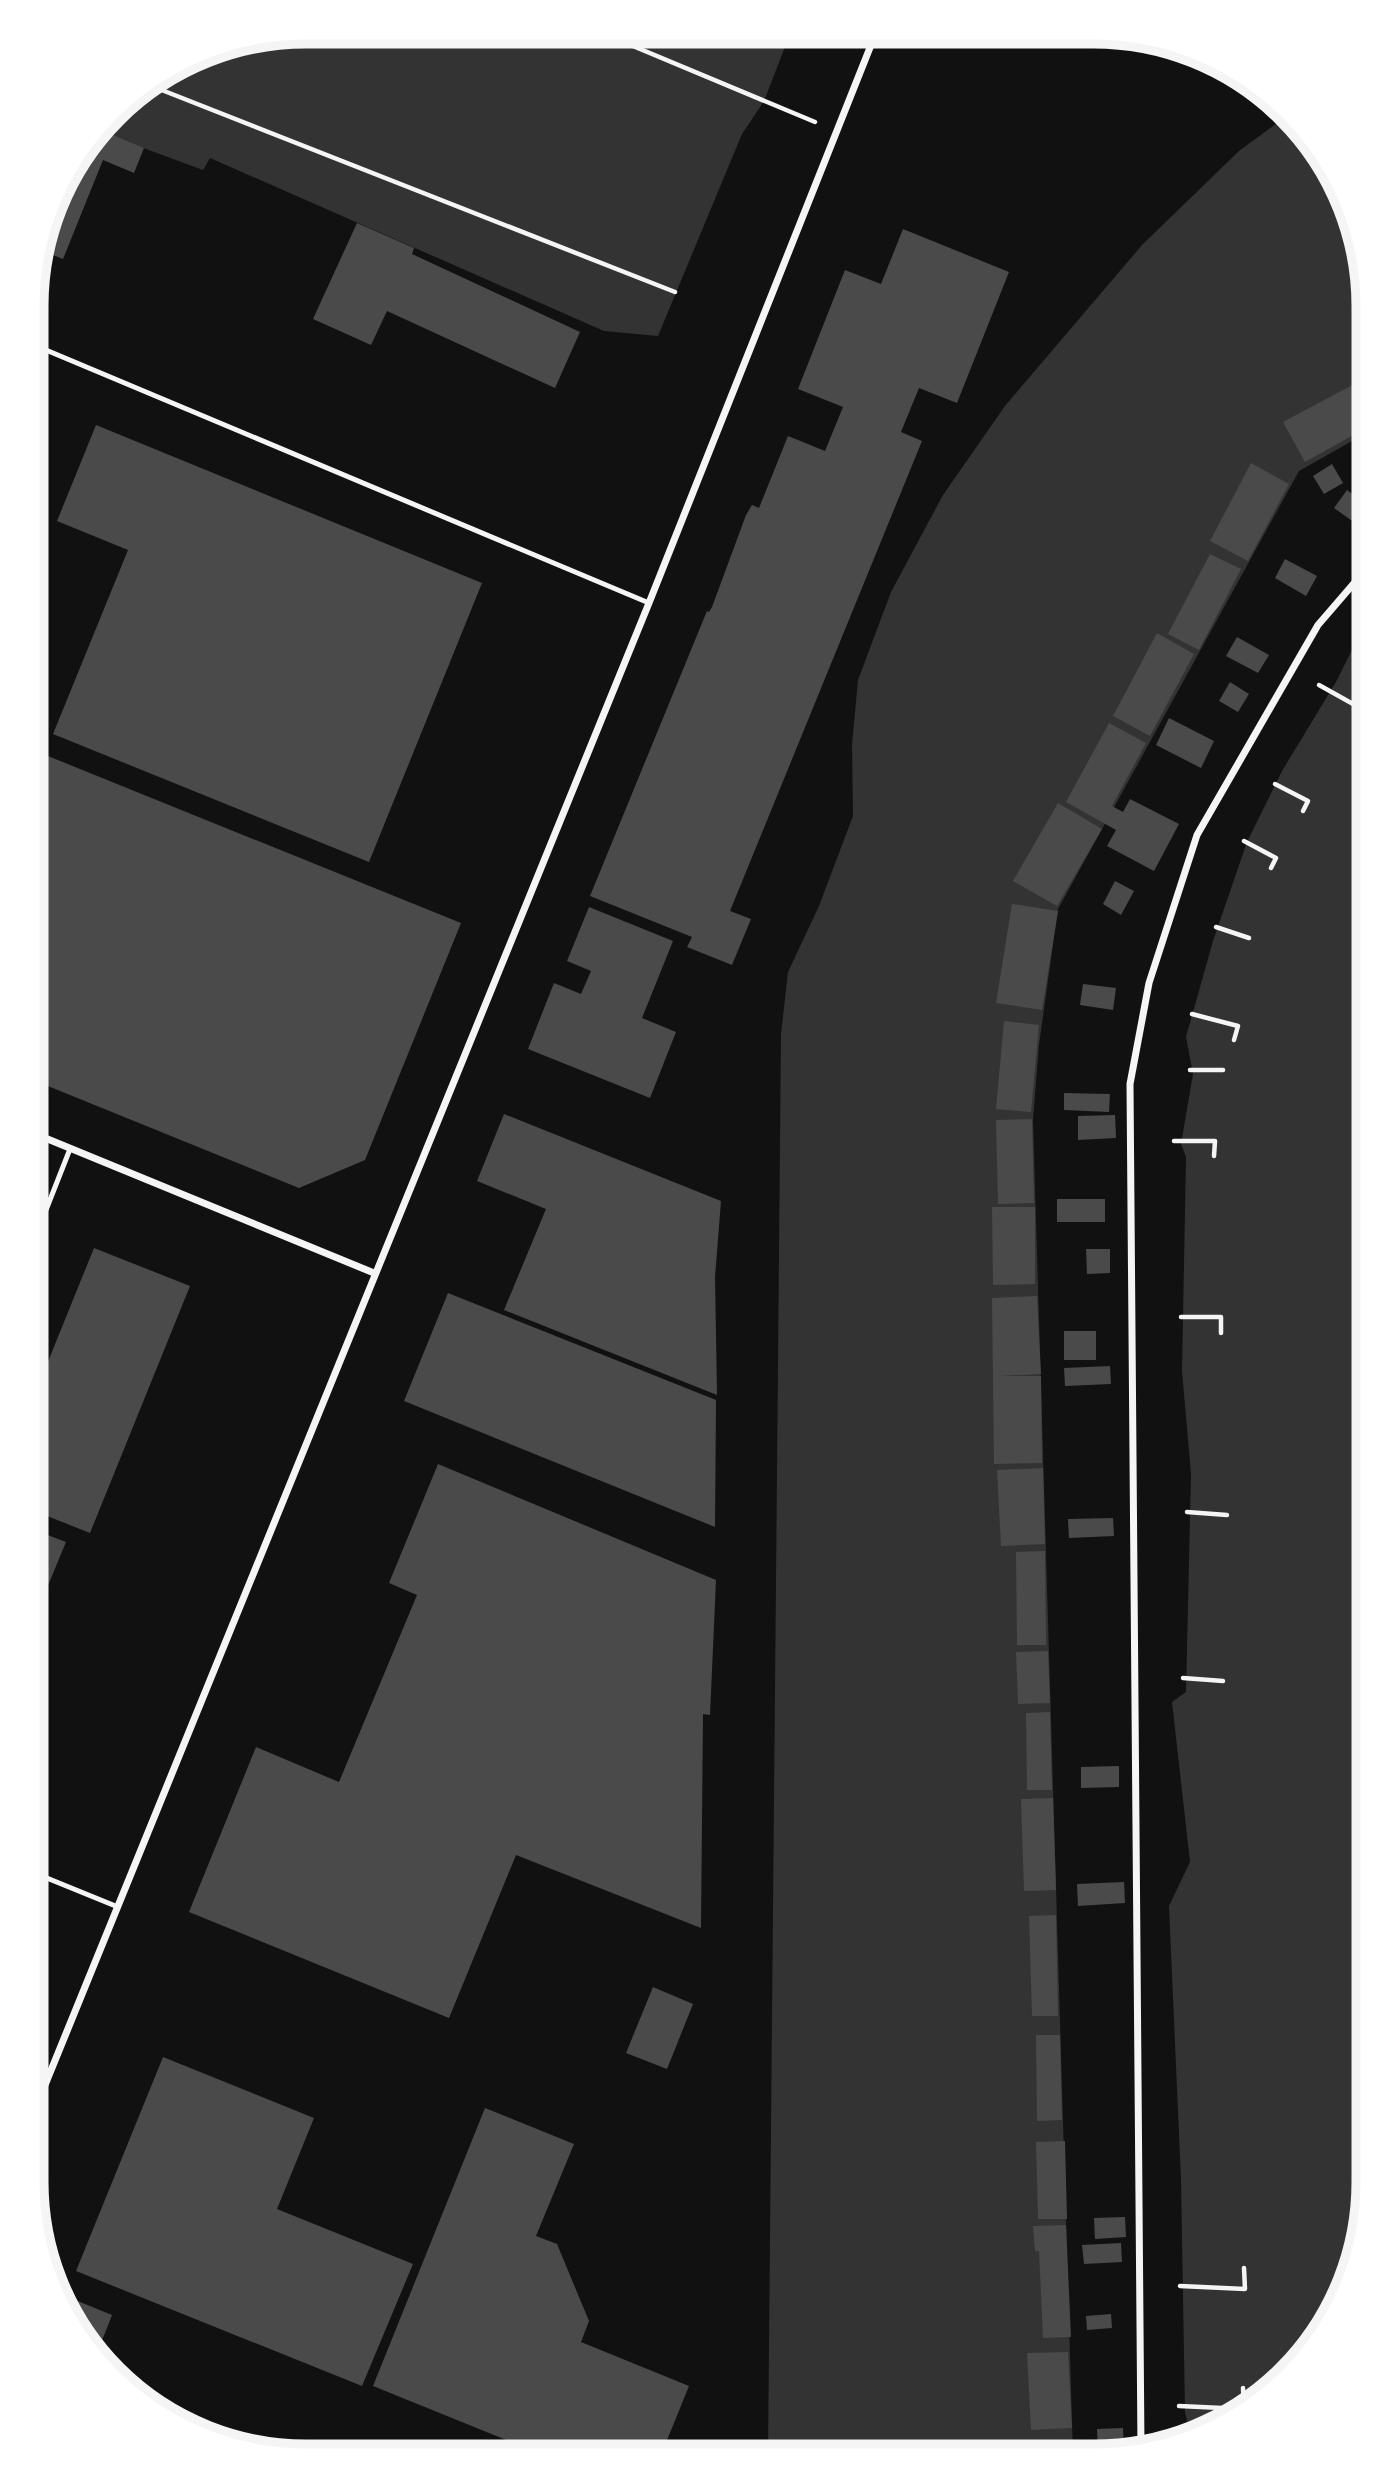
<svg xmlns="http://www.w3.org/2000/svg" width="1400" height="2488" font-family="Jost,sans-serif">
	<style>
		.water { fill: #333 }
		.building { fill: #4a4a4a }
		.lines { fill: none; stroke-linecap: round; stroke-linejoin: round }
		.path { stroke: #f5f5f5; stroke-width: 4.5 }
		.service { stroke: #f5f5f5; stroke-width: 5 }
		.minor { stroke: #f5f5f5; stroke-width: 7 }
		.rim { fill: none; stroke: #f5f5f5; stroke-width: 9 }
	</style>
	<rect width="100%" height="100%" fill="#111"/>
	<g class="water">
		<polygon points="306,32 790,34 764,101 742,134 658,336 604,331 210,158 203,170 100,132 125,100 201,52"/>
		<path d="M1288 115C1315 145 1342 179 1354 218 1374 287 1368 362 1368 432L1299 471 1058 909 1039 1045 1033 1119 1073 2456H768L781 1034 788 972 819 906 853 816 852 745 858 680 891 592 943 495 1005 406 1142 245 1239 151Z"/>
		<polygon points="1368,626 1368,2200 1348,2287 1312,2349 1261,2400 1191,2437 1185,2412 1181,2180 1169,1906 1190,1862 1172,1702 1186,1692 1191,1474 1182,1371 1186,1157 1181,1144 1193,1074 1186,1037 1213,941 1247,842 1282,771 1336,682 1359,636"/>
	</g>
	<g class="building">
		<polygon points="101,130 144,148 134,173 103,160 63,259 40,250 60,184"/>
		<polygon points="357,223 414,248 412,254 580,332 555,388 387,311 371,345 313,319"/>
		<polygon points="903,229 1009,272 957,403 919,388 901,432 922,441 730,911 751,919 732,965 687,947 692,937 590,896 707,611 709,612 712,607 746,515 752,505 759,508 788,436 825,451 843,407 798,389 845,270 881,284"/>
		<polygon points="1356,383 1368,407 1368,427 1305,462 1283,422"/>
		<polygon points="96,425 482,583 369,862 53,734 128,550 57,521"/>
		<polygon points="1251,463 1289,484 1248,561 1210,541"/>
		<polygon points="1332,464 1343,483 1324,494 1313,476"/>
		<polygon points="1347,490 1368,506 1368,525 1365,530 1334,508"/>
		<polygon points="1210,554 1241,569 1199,650 1168,634"/>
		<polygon points="1285,559 1317,576 1306,596 1275,578"/>
		<polygon points="1157,633 1194,654 1150,736 1113,716"/>
		<polygon points="1237,637 1269,655 1258,673 1226,656"/>
		<polygon points="1230,682 1249,694 1238,712 1219,701"/>
		<polygon points="1169,718 1214,741 1201,768 1156,745"/>
		<polygon points="1109,723 1146,743 1112,806 1123,812 1130,799 1179,824 1154,871 1107,846 1116,830 1066,802"/>
		<polygon points="33,750 461,923 365,1160 299,1188 33,1080"/>
		<polygon points="1058,803 1102,829 1057,906 1013,881"/>
		<polygon points="1115,881 1134,891 1121,915 1103,904"/>
		<polygon points="1012,904 1058,911 1042,1010 996,1003"/>
		<polygon points="589,907 673,941 642,1018 676,1032 650,1098 528,1049 554,983 581,994 591,971 567,961"/>
		<polygon points="1083,984 1116,988 1113,1010 1080,1005"/>
		<polygon points="1004,1021 1039,1025 1031,1112 996,1109"/>
		<polygon points="1064,1093 1110,1094 1109,1112 1064,1110"/>
		<polygon points="504,1114 721,1201 715,1277 717,1395 504,1310 546,1209 477,1181"/>
		<polygon points="1115,1115 1116,1138 1078,1140 1078,1116"/>
		<polygon points="1032,1119 1034,1203 998,1204 996,1120"/>
		<rect x="1057" y="1199" width="48" height="23"/>
		<polygon points="992,1207 1035,1207 1035,1284 993,1285"/>
		<polygon points="94,1248 190,1286 90,1533 32,1510 32,1401"/>
		<polygon points="1086,1249 1110,1249 1110,1273 1087,1274"/>
		<polygon points="448,1293 716,1400 715,1527 404,1401"/>
		<polygon points="1037,1296 1041,1374 999,1376 1041,1376 1042,1463 994,1464 992,1298"/>
		<rect x="1064" y="1331" width="32" height="29"/>
		<polygon points="1110,1366 1111,1384 1065,1386 1064,1368"/>
		<polygon points="438,1464 716,1580 710,1715 703,1714 701,1928 516,1855 449,2018 189,1912 256,1747 339,1782 417,1595 389,1583"/>
		<polygon points="1043,1468 1045,1544 1001,1546 997,1470"/>
		<polygon points="1113,1518 1114,1536 1069,1538 1068,1519"/>
		<polygon points="32,1529 66,1542 32,1624"/>
		<polygon points="1045,1551 1046,1645 1017,1645 1016,1552"/>
		<polygon points="1048,1651 1050,1703 1018,1704 1016,1652"/>
		<polygon points="1050,1712 1052,1790 1027,1790 1026,1713"/>
		<polygon points="1119,1766 1119,1787 1081,1788 1081,1767"/>
		<polygon points="1053,1798 1056,1890 1024,1891 1021,1799"/>
		<polygon points="1124,1882 1125,1903 1078,1906 1077,1884"/>
		<polygon points="1056,1915 1058,2016 1032,2016 1029,1916"/>
		<polygon points="653,1987 693,2004 667,2069 626,2053"/>
		<polygon points="1036,2035 1060,2035 1062,2120 1037,2121"/>
		<polygon points="163,2057 314,2118 277,2209 413,2264 362,2386 76,2271"/>
		<polygon points="485,2108 574,2144 536,2236 557,2244 589,2321 581,2342 689,2386 661,2455 543,2455 373,2386"/>
		<polygon points="1065,2141 1067,2219 1038,2219 1036,2142"/>
		<polygon points="1125,2217 1126,2237 1095,2239 1094,2218"/>
		<polygon points="1066,2225 1071,2337 1043,2338 1039,2251 1035,2251 1033,2226"/>
		<polygon points="1121,2243 1122,2262 1084,2264 1082,2245"/>
		<polygon points="58,2293 112,2315 96,2356 88,2349"/>
		<polygon points="1111,2314 1112,2328 1087,2330 1086,2316"/>
		<polygon points="1068,2352 1072,2428 1031,2430 1027,2353"/>
		<polygon points="1123,2428 1124,2451 1098,2452 1097,2429"/>
		<polygon points="1074,2442 1074,2456 1046,2456 1046,2443"/>
	</g>
	<g class="lines">
		<g class="path">
			<polyline points="609,36 815,122"/>
			<polyline points="149,85 675,292"/>
			<polyline points="1319,685 1362,709"/>
			<polyline points="1275,784 1308,801 1303,811"/>
			<polyline points="1244,841 1276,858 1271,868"/>
			<polyline points="1216,927 1249,938"/>
			<polyline points="1192,1014 1238,1026 1234,1040"/>
			<polyline points="1190,1070 1223,1070"/>
			<polyline points="1174,1141 1215,1141 1214,1156"/>
			<polyline points="1181,1317 1221,1317 1221,1333"/>
			<polyline points="1187,1512 1227,1515"/>
			<polyline points="1183,1678 1223,1681"/>
			<polyline points="1180,2286 1245,2289 1244,2268"/>
			<polyline points="1179,2406 1244,2409 1243,2388"/>
		</g>
		<g class="service">
			<polyline points="34,345 649,603"/>
			<polyline points="33,1243 70,1149"/>
			<polyline points="32,1872 118,1907"/>
		</g>
		<g class="minor">
			<polyline points="33,1133 374,1273"/>
			<polyline points="32,2117 649,603 875,35"/>
			<polyline points="1141,2449 1130,1084 1149,983 1197,835 1318,625 1368,567"/>
		</g>
	</g>
	<path d="M0 0H1400V2488H0ZM306 44H1094A262 262 0 0 1 1356 306V2182A262 262 0 0 1 1094 2444H306A262 262 0 0 1 44 2182V306A262 262 0 0 1 306 44Z" fill="#fff" fill-rule="evenodd"/>
	<path class="rim" d="M306 44H1094A262 262 0 0 1 1356 306V2182A262 262 0 0 1 1094 2444H306A262 262 0 0 1 44 2182V306A262 262 0 0 1 306 44Z"/>
</svg>
